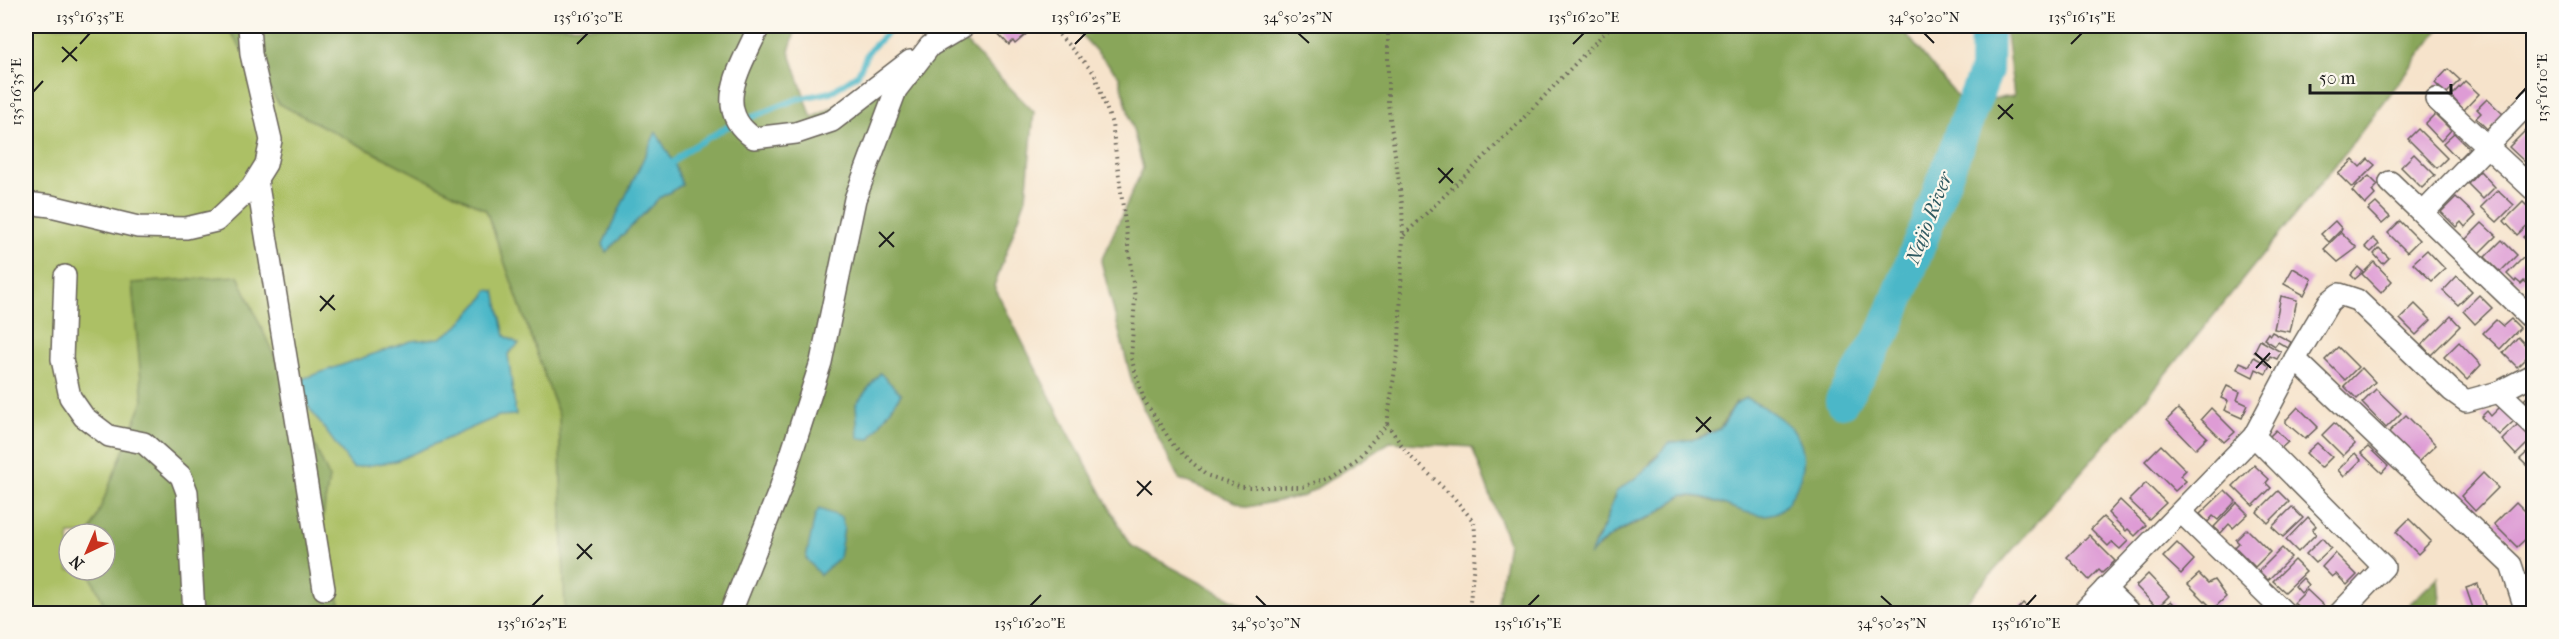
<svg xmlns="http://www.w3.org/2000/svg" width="2559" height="639" font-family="'IM FELL French Canon',serif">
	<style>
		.green { fill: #acc065; stroke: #646e40; stroke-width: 1.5; fill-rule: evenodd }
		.forest { fill: #89a65a; stroke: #52613b; stroke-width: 1.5; fill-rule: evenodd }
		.water { fill: #4cb7c8; stroke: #346a72; stroke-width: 1.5 }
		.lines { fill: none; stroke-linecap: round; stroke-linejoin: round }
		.stream { stroke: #4cb7c8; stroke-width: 6 }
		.river { stroke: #4cb7c8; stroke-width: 34 }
		.building { fill: #de9cd5 }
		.minor-casing { stroke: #686259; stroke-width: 24 }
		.path { stroke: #686259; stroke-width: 4; stroke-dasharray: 1.5 4.5; stroke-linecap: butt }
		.minor { stroke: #fff; stroke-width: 21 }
		.ticks { fill: none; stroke: #1c1c1c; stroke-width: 2 }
		.labels { text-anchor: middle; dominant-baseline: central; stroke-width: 4.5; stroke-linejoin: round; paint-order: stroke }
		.water-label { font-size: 20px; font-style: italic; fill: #2f5a61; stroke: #fbf7ec }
		.neatline { fill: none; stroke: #1c1c1c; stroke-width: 2 }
		.ticks-label { font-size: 15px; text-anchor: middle; fill: #1c1c1c }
	</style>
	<rect width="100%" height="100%" fill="#fbf7ec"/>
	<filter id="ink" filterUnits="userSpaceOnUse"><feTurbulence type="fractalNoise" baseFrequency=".0167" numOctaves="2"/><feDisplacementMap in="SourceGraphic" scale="12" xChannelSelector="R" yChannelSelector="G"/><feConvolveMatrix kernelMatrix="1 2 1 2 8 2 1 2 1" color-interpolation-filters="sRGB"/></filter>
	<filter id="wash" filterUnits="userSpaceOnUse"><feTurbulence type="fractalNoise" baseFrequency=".008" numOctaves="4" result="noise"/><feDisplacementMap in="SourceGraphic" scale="24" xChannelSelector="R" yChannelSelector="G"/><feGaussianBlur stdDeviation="1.35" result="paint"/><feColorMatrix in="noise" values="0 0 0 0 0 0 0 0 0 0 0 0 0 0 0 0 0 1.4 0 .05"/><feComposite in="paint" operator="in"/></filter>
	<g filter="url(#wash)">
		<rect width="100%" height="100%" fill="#f6e3cb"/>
		<path class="green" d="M26 26H365L509 194 610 613H26ZM69 534H105V570H69Z"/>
		<g class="forest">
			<path d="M226 26H797L789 51 812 118 965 42 1034 112 1026 198 994 286 1067 430 1130 545 1257 613H565L559 416 486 210 279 104ZM656 133 676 167 682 185 659 198 606 252 603 244ZM901 394 870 439 856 404Z"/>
			<path d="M1073 26H1900L1962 103 2014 96 2005 26H2442L2345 153 2155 388 1956 614 1496 613 1508 543 1472 447 1390 442 1304 496 1248 507 1179 479 1134 390 1101 261 1143 168 1119 76ZM1736 402 1756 514 1703 498 1682 495C1672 502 1662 512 1651 517 1628 527 1608 535 1591 554L1596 539 1605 524 1616 492 1645 471 1655 456 1720 428Z"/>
			<polygon points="238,276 329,477 320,537 343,613 108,613 88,570 105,570 105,534 90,534 143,401 132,283"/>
			<polygon points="2438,577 2441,613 2400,613"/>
		</g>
		<g class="water">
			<polygon points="656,132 676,167 682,185 659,198 606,252 603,244"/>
			<polygon points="487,290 495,291 505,336 519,344 508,354 516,415 499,416 396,461 353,468 296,390 296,381 411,341 440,338 457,327 485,296"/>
			<polygon points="880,373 901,394 870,439 858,438 856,404"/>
			<path d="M1746 398C1786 418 1819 440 1796 488 1790 499 1785 511 1771 514 1751 519 1725 503 1705 498 1698 496 1690 496 1682 495L1653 516 1631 524 1616 533 1600 544 1589 556 1605 524 1616 492 1645 471 1668 443C1685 441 1704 439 1719 429 1732 419 1727 405 1746 398Z"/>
			<polygon points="819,509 841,517 844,527 839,558 820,575 806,558 815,516"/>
		</g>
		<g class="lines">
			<polyline class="stream" points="668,167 687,150 727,127 797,99 831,92 858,74 868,52 888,32 904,26"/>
			<polyline class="river" points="1842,401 1885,330 1910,268 1986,70 1987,26"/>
		</g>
		<g id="blocks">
			<g class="building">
				<polygon points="991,26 1025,26 1030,31 1015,44 1013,41 1009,45"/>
				<polygon points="2448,69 2460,80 2446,94 2435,83"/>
				<polygon points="2465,81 2479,94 2464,110 2451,96"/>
				<polygon points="2487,99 2504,115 2494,126 2492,123 2487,129 2476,118 2481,113 2477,109"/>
				<polygon points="2435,114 2451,130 2441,141 2425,124"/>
				<polygon points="2418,129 2447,158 2437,168 2408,139"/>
				<polygon points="2526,130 2534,138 2534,156 2527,164 2509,147"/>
				<polygon points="2454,133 2469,148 2458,159 2443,143"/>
				<polygon points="2414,154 2435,175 2422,188 2401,167"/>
				<polygon points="2368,159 2375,165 2354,186 2351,187 2338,174 2353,160 2360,167"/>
				<polygon points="2480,171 2495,187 2483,199 2468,184"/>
				<polygon points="2369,176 2378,185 2372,191 2375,195 2365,205 2352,191"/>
				<polygon points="2498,190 2514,205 2497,222 2481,207"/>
				<polygon points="2456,197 2476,216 2465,227 2461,222 2456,227 2441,212"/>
				<polygon points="2523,202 2534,213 2534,219 2517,235 2504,221"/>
				<polygon points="2376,203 2390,217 2382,224 2368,210"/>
				<polygon points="2335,221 2342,229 2329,242 2321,234"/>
				<polygon points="2400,221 2419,240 2407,252 2388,233"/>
				<polygon points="2482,223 2496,236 2479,253 2465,240"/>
				<polygon points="2534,227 2534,248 2523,237"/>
				<polygon points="2341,232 2357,248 2338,262 2324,249"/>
				<polygon points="2373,238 2379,244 2371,252 2365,247"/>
				<polygon points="2502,240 2517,255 2500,272 2485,257"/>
				<polygon points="2379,248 2389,258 2383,264 2374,254"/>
				<polygon points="2427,250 2445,269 2432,281 2413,263"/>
				<polygon points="2523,258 2534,269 2534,279 2528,284 2524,281 2521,284 2516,280 2515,282 2507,274"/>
				<polygon points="2374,262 2392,281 2381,293 2362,274"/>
				<polygon points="2358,267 2363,272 2355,279 2351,275"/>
				<polygon points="2293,268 2312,279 2304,295 2284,284"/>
				<polygon points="2457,276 2472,291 2458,305 2443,291"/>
				<polygon points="2479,295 2492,308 2475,324 2463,311"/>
				<polygon points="2281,296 2297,300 2290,332 2274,329"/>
				<polygon points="2415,304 2431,320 2416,335 2400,319"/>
				<polygon points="2451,316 2460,326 2431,355 2422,345"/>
				<polygon points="2511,319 2520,328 2500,349 2483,333 2496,320 2503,326"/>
				<polygon points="2272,332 2291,342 2288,348 2278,342 2275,346 2264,339 2268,333 2270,335"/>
				<polygon points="2518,337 2532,352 2517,367 2503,353"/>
				<polygon points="2260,340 2281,352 2277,359 2270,356 2268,360 2254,352"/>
				<polygon points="2459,342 2481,365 2467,380 2444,357"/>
				<polygon points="2338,347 2358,367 2345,380 2325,360"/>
				<polygon points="2254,357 2270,366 2266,374 2256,369 2253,377 2237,369 2240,362 2249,366"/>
				<polygon points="2362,368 2375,382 2357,399 2344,386"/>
				<polygon points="2227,386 2240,392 2237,400 2248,405 2242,418 2224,410 2228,401 2221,398"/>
				<polygon points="2376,389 2401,413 2386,428 2362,403"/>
				<polygon points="2530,394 2534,398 2534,409 2524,400"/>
				<polygon points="2298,407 2318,427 2305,439 2286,423 2286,420"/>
				<polygon points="2500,407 2514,421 2499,435 2481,417 2487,411 2491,416"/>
				<polygon points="2211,408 2235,432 2224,442 2201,419"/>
				<polygon points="2178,409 2207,437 2195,449 2167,420"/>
				<polygon points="2406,415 2436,445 2418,462 2388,433"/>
				<polygon points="2334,423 2355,444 2343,456 2322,435"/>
				<polygon points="2518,424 2532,439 2516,455 2502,440"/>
				<polygon points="2276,430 2288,442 2279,450 2267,439"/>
				<polygon points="2317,443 2332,457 2321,468 2306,453"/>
				<polygon points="2161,445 2186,470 2180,476 2186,481 2175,491 2145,461"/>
				<polygon points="2534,446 2534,473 2520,459"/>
				<polygon points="2368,447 2388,466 2382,473 2361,453"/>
				<polygon points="2355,453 2361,460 2344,477 2338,470"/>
				<polygon points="2254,465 2269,479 2266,483 2271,488 2253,506 2233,486"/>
				<polygon points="2483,473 2498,488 2475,511 2461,496"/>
				<polygon points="2146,483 2166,503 2149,519 2129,500"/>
				<polygon points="2225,490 2236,501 2218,520 2213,516 2208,522 2200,514"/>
				<polygon points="2278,491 2289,502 2268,523 2257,512"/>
				<polygon points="2120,500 2146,525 2135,536 2128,529 2126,531 2108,513"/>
				<polygon points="2516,502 2534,520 2534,524 2528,529 2532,533 2517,547 2494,524"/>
				<polygon points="2237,503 2248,514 2233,528 2229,524 2221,533 2214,527"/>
				<polygon points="2292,507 2303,518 2283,537 2272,527"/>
				<polygon points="2103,517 2128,541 2120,549 2112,542 2108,546 2091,529"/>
				<polygon points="2308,517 2316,526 2312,530 2316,534 2298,552 2286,540"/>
				<polygon points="2409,519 2431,541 2418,554 2396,532"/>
				<polygon points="2247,529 2270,552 2255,567 2235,547 2239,543 2236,540"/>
				<polygon points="2089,535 2115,561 2102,573 2099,570 2089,580 2067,557"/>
				<polygon points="2322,538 2331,548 2315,563 2306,554"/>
				<polygon points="2177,543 2194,560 2181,574 2163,557"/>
				<polygon points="2282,548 2291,557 2268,580 2259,571"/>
				<polygon points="2335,553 2357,575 2347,585 2336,574 2332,577 2322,567"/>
				<polygon points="2294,560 2306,572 2285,592 2273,581"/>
				<polygon points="2148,574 2169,596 2157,608 2136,586"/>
				<polygon points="2199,574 2208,583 2214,580 2226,597 2213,609 2188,584"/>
				<polygon points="2303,578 2309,585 2301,593 2295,586"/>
				<polygon points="2478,584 2488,614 2475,614 2466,588"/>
				<polygon points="2307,590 2325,607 2319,614 2305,614 2294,603"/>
				<polygon points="2171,601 2183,614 2158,614"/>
				<polygon points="2023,603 2032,612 2035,609 2039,614 2013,614"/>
			</g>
		</g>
	</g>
	<g filter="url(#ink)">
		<use href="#blocks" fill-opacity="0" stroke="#686259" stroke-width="1.5"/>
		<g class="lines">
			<g class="minor-casing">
				<g id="minor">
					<path d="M759 26C744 63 709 108 754 138L796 133 832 121 910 61"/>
					<polyline points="2436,99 2534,190"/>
					<polyline points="257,180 324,589"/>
					<polyline points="2390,182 2534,321"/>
					<polyline points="26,203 51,206 138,227 186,228 216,221 251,188 266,164 271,140 251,54 249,26"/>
					<polyline points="2423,213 2534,97"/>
					<polyline points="65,276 62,359 70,397 84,417 109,436 144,443 181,476 187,492 194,614"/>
					<polyline points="2295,359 2511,565 2527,614"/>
					<polyline points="2499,392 2534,425"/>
					<polyline points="2254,436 2384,567 2339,614"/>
					<polyline points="2181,512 2286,614"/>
					<polyline points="2105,589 2131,614"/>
					<polyline points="730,614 780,489 821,362 855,199 896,90 930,46 964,26"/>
					<polyline points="2081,614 2254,436 2295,359 2329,302 2339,294 2357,300 2452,391 2466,401 2499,392 2534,374"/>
				</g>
			</g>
			<g class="path">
				<polyline points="1051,26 1094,73 1112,124 1135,298 1131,358 1144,400 1174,446 1206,475 1242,487 1303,487 1329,477 1357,459 1387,424 1399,342 1403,236 1402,204 1388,104 1388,26"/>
				<polyline points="1404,235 1513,129 1611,26"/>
				<polyline points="1387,424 1407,453 1455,499 1474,522 1476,543 1470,602"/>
			</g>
			<use href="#minor" class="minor"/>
		</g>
	</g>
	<path class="ticks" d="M1298 33 1309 43M1924 33 1934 43M80 44 90 33M577 44 588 33M1075 44 1086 33M1573 44 1584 33M2071 44 2082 33M62 47 77 61M62 62 77 47M33 92 43 81M2516 99 2526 88M1998 105 2013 119M1998 119 2013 104M1438 168 1453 183M1439 183 1453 168M879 232 894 247M879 247 894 232M320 296 335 310M320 311 334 295M2255 353 2271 368M2256 368 2270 353M1696 417 1711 432M1696 432 1711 417M1137 481 1152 495M1137 496 1151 481M577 544 592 559M577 559 592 544M1256 596 1266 606M1881 596 1892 606M532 606 543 595M1030 606 1041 595M1528 606 1539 595M2026 606 2036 595"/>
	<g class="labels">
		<g class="water-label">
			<text transform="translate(1929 218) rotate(-69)">Najio River</text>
		</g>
	</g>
	<rect width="2559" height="639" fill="none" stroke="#fbf7ec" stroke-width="66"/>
	<g transform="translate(87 552) rotate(224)"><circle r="28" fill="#fbf7ec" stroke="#a29f99" stroke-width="1.5"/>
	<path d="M0-4.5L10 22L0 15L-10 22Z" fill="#c8321e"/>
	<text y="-9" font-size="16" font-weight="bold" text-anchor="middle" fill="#1c1c1c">N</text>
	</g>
	<path d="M2310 84v9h141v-9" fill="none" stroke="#1c1c1c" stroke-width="3"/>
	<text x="2319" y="84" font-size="18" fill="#1c1c1c" stroke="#fbf7ec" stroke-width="4.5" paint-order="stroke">50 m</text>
	<rect x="33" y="33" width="2493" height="573" class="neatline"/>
	<g class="ticks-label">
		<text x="90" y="22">135°16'35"E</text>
		<text x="588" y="22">135°16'30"E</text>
		<text x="1086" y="22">135°16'25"E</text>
		<text x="1298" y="22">34°50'25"N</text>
		<text x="1584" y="22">135°16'20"E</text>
		<text x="1924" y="22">34°50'20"N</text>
		<text x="2082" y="22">135°16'15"E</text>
		<text transform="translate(2542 88) rotate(-90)" y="5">135°16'10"E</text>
		<text transform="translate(16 92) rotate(-90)" y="5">135°16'35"E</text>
		<text x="532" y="628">135°16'25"E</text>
		<text x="1030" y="628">135°16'20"E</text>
		<text x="1266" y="628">34°50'30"N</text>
		<text x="1528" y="628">135°16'15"E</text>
		<text x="1892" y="628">34°50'25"N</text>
		<text x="2026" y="628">135°16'10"E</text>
	</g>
</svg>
